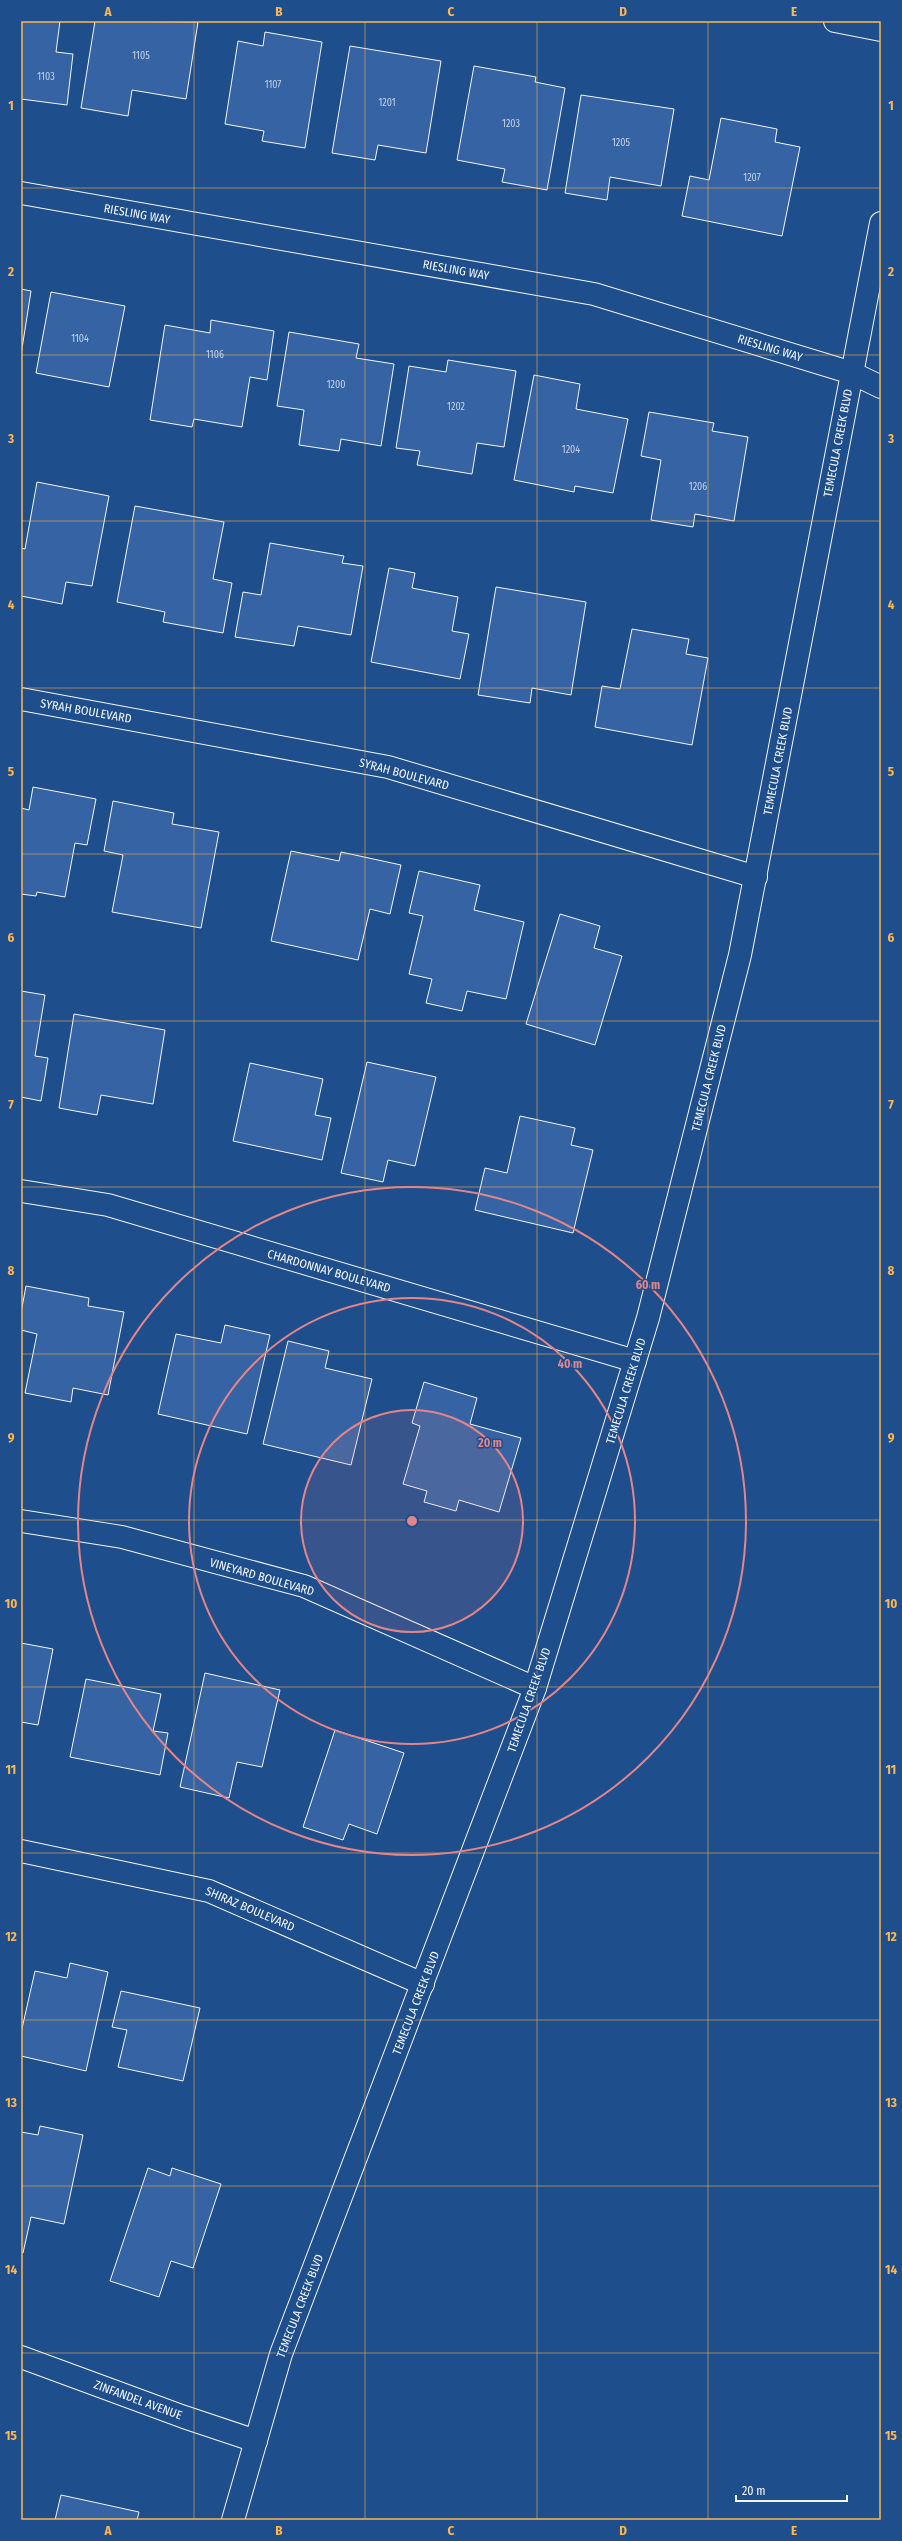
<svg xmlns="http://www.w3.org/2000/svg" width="902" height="2541" font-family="'Fira Sans Condensed',sans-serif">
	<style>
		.building { fill: #3563a3; stroke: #f2f6ff }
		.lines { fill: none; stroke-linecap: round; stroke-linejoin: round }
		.street-casing { stroke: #f2f6ff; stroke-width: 24 }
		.secondary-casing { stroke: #f2f6ff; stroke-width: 24 }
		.street { stroke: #1f4e8c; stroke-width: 22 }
		.secondary { stroke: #1f4e8c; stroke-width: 22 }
		.grid { fill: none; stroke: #ffb74d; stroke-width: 1; stroke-opacity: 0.55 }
		.ring { fill: none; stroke: #e38589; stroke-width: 2 }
		.labels { text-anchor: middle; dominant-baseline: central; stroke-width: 3; stroke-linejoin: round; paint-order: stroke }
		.number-label { font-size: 10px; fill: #c3d1e8 }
		.street-label { font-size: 12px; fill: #f2f6ff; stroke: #1f4e8c }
		.centre { fill: #e38589; stroke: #1f4e8c; stroke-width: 2 }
		.ring-label { font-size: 12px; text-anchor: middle; font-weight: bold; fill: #e38589; stroke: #1f4e8c; stroke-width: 3; stroke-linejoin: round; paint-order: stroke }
		.neatline { fill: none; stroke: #ffb74d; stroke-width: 1.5 }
		.grid-label { font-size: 13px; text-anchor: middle; font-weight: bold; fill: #ffb74d }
	</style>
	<rect width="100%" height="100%" fill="#1f4e8c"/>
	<g class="building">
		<polygon points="21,21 60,21 56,52 73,54 67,105 21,99"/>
		<polygon points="95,21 198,22 186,99 132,90 128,116 81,108"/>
		<polygon points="265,32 322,42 305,148 262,141 264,131 225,124 238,41 263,46"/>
		<polygon points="350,46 441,61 426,153 378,145 375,160 332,153"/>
		<polygon points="474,66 536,77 535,82 565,88 547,190 502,182 505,169 457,160"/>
		<polygon points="581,95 674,109 661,186 610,177 607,200 565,193"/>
		<polygon points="721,118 777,129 775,142 800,147 782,236 682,216 690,176 709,180"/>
		<polygon points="21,289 31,291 21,355"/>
		<polygon points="51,292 125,306 109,387 36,373"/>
		<polygon points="211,320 274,331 267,380 250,377 242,427 194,419 192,427 150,420 165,325 210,333"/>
		<polygon points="289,332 359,344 356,358 394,364 381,446 341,439 339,451 299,445 304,410 277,406"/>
		<polygon points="448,360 516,371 504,447 477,443 472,474 417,465 420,451 396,448 409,366 446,372"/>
		<polygon points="534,375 580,384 576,409 628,419 613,493 575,486 574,492 514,480"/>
		<polygon points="649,412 714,423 712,431 748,437 734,521 695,514 693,527 651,520 661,460 641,456"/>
		<polygon points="37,482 109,496 92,586 66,582 62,604 21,596 21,548 25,549"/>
		<polygon points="135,506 224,522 213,579 232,583 223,633 163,622 165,612 117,602"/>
		<polygon points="270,543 344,556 342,563 363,566 351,635 298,626 294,646 235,637 243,592 261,595"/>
		<polygon points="389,568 415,573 412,588 458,597 452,631 469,634 460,679 371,662"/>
		<polygon points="496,587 586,602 571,695 532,688 530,703 478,695"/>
		<polygon points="632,629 689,639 686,654 708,658 692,745 595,727 602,686 620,689"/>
		<polygon points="33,787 96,799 87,845 75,843 65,897 37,892 36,896 21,894 21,808 29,810"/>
		<polygon points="113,801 174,813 172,824 219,832 201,928 112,912 123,855 104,851"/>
		<polygon points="291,851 339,861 341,852 401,865 390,914 370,909 358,960 271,941"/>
		<polygon points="419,871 480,885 474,910 524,922 506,999 467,991 462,1011 426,1003 432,979 409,974 423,916 409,913"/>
		<polygon points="560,914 600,926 594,948 622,956 595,1045 526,1024"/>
		<polygon points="21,991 45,995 35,1056 48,1058 41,1101 21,1097"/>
		<polygon points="74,1014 165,1030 153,1104 101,1095 97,1115 59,1108"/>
		<polygon points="367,1062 436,1077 415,1166 388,1160 383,1182 341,1173"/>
		<polygon points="250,1063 323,1079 315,1115 331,1118 322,1160 233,1141"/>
		<polygon points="520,1116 575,1128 571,1145 593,1150 573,1233 475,1210 485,1168 507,1173"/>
		<polygon points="26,1286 89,1298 88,1306 124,1312 108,1395 73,1388 71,1402 25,1393 37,1334 21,1330 21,1313"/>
		<polygon points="225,1325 270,1335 247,1434 158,1414 176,1334 221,1343"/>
		<polygon points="288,1341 329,1351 325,1368 372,1379 351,1465 263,1444"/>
		<polygon points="424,1382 477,1398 470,1424 521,1438 499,1512 459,1500 456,1511 424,1502 427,1491 403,1484 420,1426 412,1423"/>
		<polygon points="21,1643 53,1649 38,1725 21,1722"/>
		<polygon points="205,1673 280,1690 262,1767 237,1762 229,1798 180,1787"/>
		<polygon points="86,1679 161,1694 153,1731 168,1733 160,1775 70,1757"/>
		<polygon points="335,1730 404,1753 377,1834 349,1824 343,1840 303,1827"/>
		<polygon points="70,1963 108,1972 86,2071 21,2056 21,2033 35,1971 67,1978"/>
		<polygon points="121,1991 200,2008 183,2081 118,2067 127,2030 112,2027"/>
		<polygon points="40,2126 83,2135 64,2224 31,2217 23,2253 21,2252 21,2132 38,2135"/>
		<polygon points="148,2168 170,2176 172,2168 221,2184 193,2268 171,2261 159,2297 110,2281"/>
		<polygon points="61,2495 139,2512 137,2520 55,2520"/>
	</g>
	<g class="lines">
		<g class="street-casing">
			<g id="street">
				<polyline points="835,21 881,30"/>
				<polyline points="21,193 594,294 852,373 881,387"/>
				<polyline points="21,699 388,767 756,877"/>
				<polyline points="21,1191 108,1205 635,1361"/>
				<polyline points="21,1851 209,1891 423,1984"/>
				<polyline points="21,2357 184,2417 256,2441"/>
			</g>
		</g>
		<g class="secondary-casing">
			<g id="secondary">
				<polyline points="21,1521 122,1537 304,1586 535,1688"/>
				<polyline points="233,2520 281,2354 535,1688 648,1318 740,955 881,223"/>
			</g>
		</g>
		<use href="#street" class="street"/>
		<use href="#secondary" class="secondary"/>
	</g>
	<path class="grid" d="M194 21V2520M365 21V2520M537 21V2520M708 21V2520M21 188H881M21 355H881M21 521H881M21 688H881M21 854H881M21 1021H881M21 1187H881M21 1354H881M21 1520H881M21 1687H881M21 1853H881M21 2020H881M21 2186H881M21 2353H881"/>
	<circle cx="412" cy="1521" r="111" fill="#e38589" fill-opacity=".12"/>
	<g class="ring">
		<circle cx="412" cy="1521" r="111"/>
		<circle cx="412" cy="1521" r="223"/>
		<circle cx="412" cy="1521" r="334"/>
	</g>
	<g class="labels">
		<g class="number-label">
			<text x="141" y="56">1105</text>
			<text x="46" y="77">1103</text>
			<text x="273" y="85">1107</text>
			<text x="387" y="103">1201</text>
			<text x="511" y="124">1203</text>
			<text x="621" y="143">1205</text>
			<text x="752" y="178">1207</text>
			<text x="80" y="339">1104</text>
			<text x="215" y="355">1106</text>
			<text x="336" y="385">1200</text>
			<text x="456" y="407">1202</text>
			<text x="571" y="450">1204</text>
			<text x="698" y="487">1206</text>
		</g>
		<g class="street-label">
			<text transform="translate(137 214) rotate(10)">RIESLING WAY</text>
			<text transform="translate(456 270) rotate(10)">RIESLING WAY</text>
			<text transform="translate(770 348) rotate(17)">RIESLING WAY</text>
			<text transform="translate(838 443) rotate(-79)">TEMECULA CREEK BLVD</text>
			<text transform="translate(86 711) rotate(10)">SYRAH BOULEVARD</text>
			<text transform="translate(778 761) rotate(-79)">TEMECULA CREEK BLVD</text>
			<text transform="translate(404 774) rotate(15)">SYRAH BOULEVARD</text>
			<text transform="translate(709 1078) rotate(-76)">TEMECULA CREEK BLVD</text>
			<text transform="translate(329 1271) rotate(16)">CHARDONNAY BOULEVARD</text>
			<text transform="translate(626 1391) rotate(-73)">TEMECULA CREEK BLVD</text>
			<text transform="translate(262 1577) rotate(16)">VINEYARD BOULEVARD</text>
			<text transform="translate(529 1700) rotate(-71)">TEMECULA CREEK BLVD</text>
			<text transform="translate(250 1909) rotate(23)">SHIRAZ BOULEVARD</text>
			<text transform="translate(416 2003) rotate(-69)">TEMECULA CREEK BLVD</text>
			<text transform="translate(300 2306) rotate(-69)">TEMECULA CREEK BLVD</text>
			<text transform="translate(138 2400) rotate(20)">ZINFANDEL AVENUE</text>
		</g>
	</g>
	<circle cx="412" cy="1521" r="6" class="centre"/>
	<g class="ring-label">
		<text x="648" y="1289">60 m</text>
		<text x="570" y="1368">40 m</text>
		<text x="490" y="1447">20 m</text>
	</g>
	<rect width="902" height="2541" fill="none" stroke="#1f4e8c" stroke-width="44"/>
	<path d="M736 2495v6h111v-6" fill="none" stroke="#f2f6ff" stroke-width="2"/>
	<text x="742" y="2495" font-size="12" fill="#f2f6ff" stroke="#1f4e8c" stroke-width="3" paint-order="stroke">20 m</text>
	<rect x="22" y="22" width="858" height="2497" class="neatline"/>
	<g class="grid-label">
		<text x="108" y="16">A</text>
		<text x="279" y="16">B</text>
		<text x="451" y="16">C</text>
		<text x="623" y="16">D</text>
		<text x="794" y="16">E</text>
		<text x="11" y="110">1</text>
		<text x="891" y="110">1</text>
		<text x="11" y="276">2</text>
		<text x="891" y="276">2</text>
		<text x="11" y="443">3</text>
		<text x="891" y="443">3</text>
		<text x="11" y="609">4</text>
		<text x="891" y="609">4</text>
		<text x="11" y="776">5</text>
		<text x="891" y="776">5</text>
		<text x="11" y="942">6</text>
		<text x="891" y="942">6</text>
		<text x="11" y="1109">7</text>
		<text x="891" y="1109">7</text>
		<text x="11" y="1275">8</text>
		<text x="891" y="1275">8</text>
		<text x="11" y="1442">9</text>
		<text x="891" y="1442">9</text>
		<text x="11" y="1608">10</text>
		<text x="891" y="1608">10</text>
		<text x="11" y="1774">11</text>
		<text x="891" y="1774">11</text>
		<text x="11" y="1941">12</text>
		<text x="891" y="1941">12</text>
		<text x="11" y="2107">13</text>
		<text x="891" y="2107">13</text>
		<text x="11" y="2274">14</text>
		<text x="891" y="2274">14</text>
		<text x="11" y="2440">15</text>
		<text x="891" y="2440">15</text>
		<text x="108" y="2535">A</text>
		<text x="279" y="2535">B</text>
		<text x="451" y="2535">C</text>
		<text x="623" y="2535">D</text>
		<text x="794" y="2535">E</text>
	</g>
</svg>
